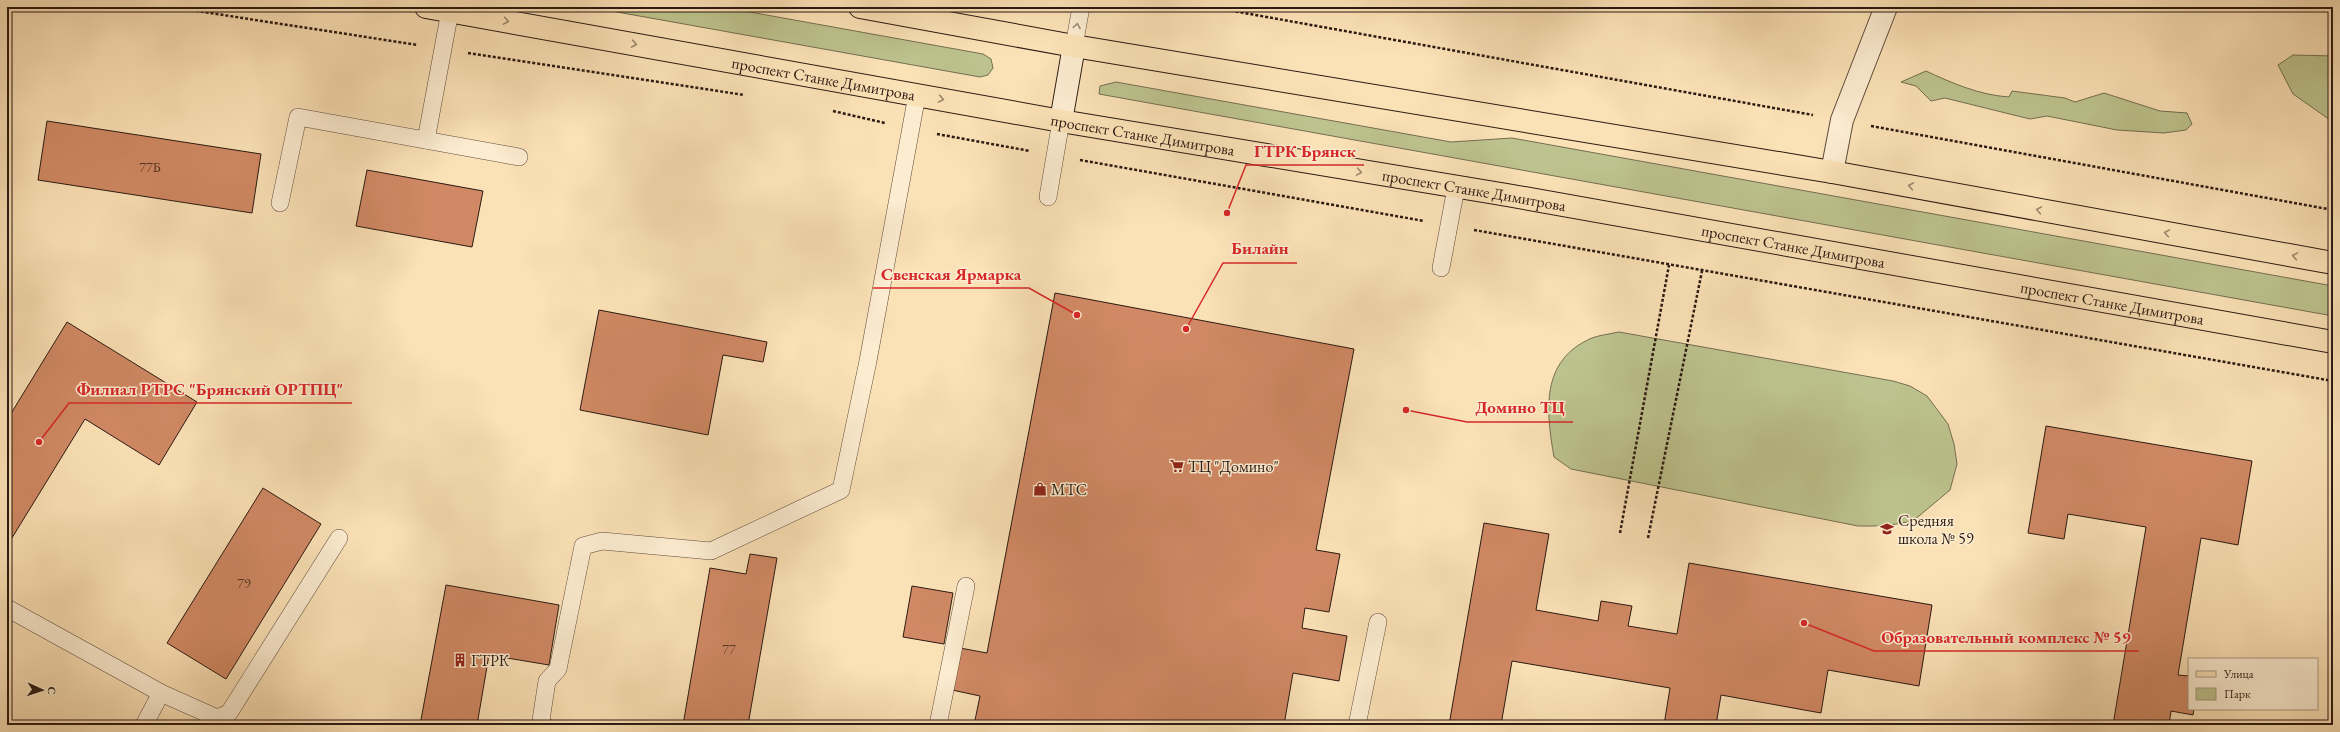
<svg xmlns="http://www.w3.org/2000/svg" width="2340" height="732" font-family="'EB Garamond',serif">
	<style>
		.green { fill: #bdc38e; stroke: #746e50 }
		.building { fill: #d08964; stroke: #2b1912 }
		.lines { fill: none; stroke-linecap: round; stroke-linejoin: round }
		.service-casing { stroke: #5f4b3b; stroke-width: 18 }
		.minor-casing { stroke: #5f4b3b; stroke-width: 24 }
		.secondary-casing { stroke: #2b1912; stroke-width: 24 }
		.primary-casing { stroke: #2b1912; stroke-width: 24 }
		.path { stroke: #2b1912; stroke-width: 2.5; stroke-dasharray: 3 2; stroke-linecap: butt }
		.service { stroke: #fcecd0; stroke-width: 17 }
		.minor { stroke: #fcecd0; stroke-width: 22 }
		.secondary { stroke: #fcecd0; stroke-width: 22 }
		.primary { stroke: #fbe1b6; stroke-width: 22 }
		.oneway { stroke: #9d876c }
		.oneway2 { stroke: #9e8d7a }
		.labels { text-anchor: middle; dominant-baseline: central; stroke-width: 3; stroke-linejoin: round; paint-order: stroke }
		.number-label { font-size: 14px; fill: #543526 }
		.street-label { font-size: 16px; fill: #2b1912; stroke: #fcecd0 }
		.poi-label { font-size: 16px; fill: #2b1912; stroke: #fcecd0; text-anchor: start }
		.leader { fill: none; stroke: #d62828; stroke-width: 1.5 }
		.callout-dot { fill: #d62828; stroke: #fcecd0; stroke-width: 1.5 }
		.callout-label { font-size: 17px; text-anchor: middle; font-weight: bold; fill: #d62828; stroke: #fcecd0; stroke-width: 3; stroke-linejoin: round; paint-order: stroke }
	</style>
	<rect width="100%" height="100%" fill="#fbe1b6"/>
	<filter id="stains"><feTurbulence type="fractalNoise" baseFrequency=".005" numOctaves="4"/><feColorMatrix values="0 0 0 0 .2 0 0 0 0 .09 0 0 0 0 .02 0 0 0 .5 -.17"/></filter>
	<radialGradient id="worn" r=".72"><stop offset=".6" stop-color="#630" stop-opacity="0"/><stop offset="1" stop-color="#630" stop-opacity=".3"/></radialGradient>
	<g class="green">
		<polygon points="589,7 722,7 983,54 991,59 993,68 988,75 980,77"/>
		<polygon points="2293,55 2333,56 2333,122 2293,94 2278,65"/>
		<path d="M1926 71C1952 83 1979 95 2009 97L2012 91 2065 98 2075 102 2104 93 2160 111 2187 113 2192 124 2186 130 2164 133 2117 130 2047 116 2030 119 1945 98 1931 101 1916 86 1901 82Z"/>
		<polygon points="1116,82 1451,142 1512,138 2333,286 2333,316 1099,94 1100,86"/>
		<path d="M1619 332 1893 381 1910 386 1927 396 1948 424 1954 444 1957 464 1950 490 1913 521 1885 526H1858L1571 469 1554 457C1546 411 1540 360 1592 338 1600 335 1610 334 1619 332Z"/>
	</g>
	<g class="building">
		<polygon points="47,121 261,154 252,213 38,180"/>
		<polygon points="367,170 483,191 472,247 356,226"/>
		<polygon points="1055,293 1354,349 1316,550 1340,554 1329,612 1305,608 1302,628 1347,636 1339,681 1293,673 1284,725 974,725 980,696 952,690 960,648 987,653"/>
		<polygon points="599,310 767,342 763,362 723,355 708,435 580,410"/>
		<polygon points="67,322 197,402 159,465 85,419 7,546 7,420"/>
		<polygon points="2046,426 2252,461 2238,545 2201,538 2178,675 2189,676 2189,709 2194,709 2193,715 2171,711 2169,725 2113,725 2146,527 2068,514 2064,539 2028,533"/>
		<polygon points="263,488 321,524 226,679 167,643"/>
		<polygon points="1484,523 1549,534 1536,610 1598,621 1601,601 1632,606 1628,626 1677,634 1689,563 1932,605 1919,686 1828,670 1821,713 1721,695 1716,725 1664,725 1670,688 1512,661 1501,725 1449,725"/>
		<polygon points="750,554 777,558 748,725 683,725 710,568 746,574"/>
		<polygon points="446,585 559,605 549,665 489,655 477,725 420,725"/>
		<polygon points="912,586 953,593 944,644 903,637"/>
		<polygon points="490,722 504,725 489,725"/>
	</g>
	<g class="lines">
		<g class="service-casing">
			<g id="service">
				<polyline points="1074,46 1081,7"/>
				<polyline points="426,140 450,11"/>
				<polyline points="1048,197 1061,121"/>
				<polyline points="280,203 298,117 519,157"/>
				<polyline points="1441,268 1456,188"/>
				<polyline points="7,608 161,693 144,725"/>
				<polyline points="161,693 217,718 229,713 339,538"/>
				<polyline points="544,725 541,720 547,681 558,669 583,546 602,541 711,551 841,490 868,361 917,95"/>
				<polyline points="938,725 966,586"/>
				<polyline points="1357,725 1378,622"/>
			</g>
		</g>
		<g class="minor-casing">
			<polyline id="minor" points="1832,172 1842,120 1886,7"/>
		</g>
		<g class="secondary-casing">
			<polyline id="secondary" points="1061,121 1074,46"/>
		</g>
		<g class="primary-casing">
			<g id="primary">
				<path id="s1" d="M426 7 1061 121 1507 195 2333 342"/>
				<polyline points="860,7 1074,46 1832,172 2333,263"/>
			</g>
		</g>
		<g class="path">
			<polyline points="171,7 418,45"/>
			<polyline points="1211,7 1813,115"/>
			<polyline points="468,53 744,95"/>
			<polyline points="833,111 885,123"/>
			<polyline points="1871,126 2333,210"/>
			<polyline points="937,134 1030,151"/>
			<polyline points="1080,160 1424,221"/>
			<polyline points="1474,230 2333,381"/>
			<polyline points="1620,533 1669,265"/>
			<polyline points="1648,538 1702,271"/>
		</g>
		<use href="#service" class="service"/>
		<use href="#minor" class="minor"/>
		<use href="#secondary" class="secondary"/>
		<use href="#primary" class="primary"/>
	</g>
	<defs><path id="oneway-chevron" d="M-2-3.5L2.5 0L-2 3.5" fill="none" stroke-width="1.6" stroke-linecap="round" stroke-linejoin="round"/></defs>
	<g class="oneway">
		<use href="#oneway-chevron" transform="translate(506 21) rotate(10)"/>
		<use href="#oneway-chevron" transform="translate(634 44) rotate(10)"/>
		<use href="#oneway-chevron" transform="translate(941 99) rotate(10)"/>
		<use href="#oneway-chevron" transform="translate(1359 172) rotate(10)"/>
		<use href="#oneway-chevron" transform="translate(1911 186) rotate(-170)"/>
		<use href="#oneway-chevron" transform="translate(2039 210) rotate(-170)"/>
		<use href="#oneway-chevron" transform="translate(2167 233) rotate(-170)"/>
		<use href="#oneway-chevron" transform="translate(2295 256) rotate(-170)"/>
	</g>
	<use class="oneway2" href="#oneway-chevron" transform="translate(1077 26) rotate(-80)"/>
	<defs>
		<g id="supermarket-bare" transform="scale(1.08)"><path d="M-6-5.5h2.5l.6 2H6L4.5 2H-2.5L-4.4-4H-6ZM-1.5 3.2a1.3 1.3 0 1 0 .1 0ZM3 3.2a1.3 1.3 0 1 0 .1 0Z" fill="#8f2418" stroke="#fcecd0" stroke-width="2.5" paint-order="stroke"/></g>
		<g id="shop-bare" transform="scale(1.08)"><path d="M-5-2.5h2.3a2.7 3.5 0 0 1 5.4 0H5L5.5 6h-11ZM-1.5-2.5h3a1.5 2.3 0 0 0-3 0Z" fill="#8f2418" stroke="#fcecd0" stroke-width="2.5" paint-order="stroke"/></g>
		<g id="school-bare" transform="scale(1.08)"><path d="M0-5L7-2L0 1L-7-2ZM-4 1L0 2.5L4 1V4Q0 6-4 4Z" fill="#8f2418" stroke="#fcecd0" stroke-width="2.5" paint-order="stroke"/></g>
		<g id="building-bare" transform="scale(1.08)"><path d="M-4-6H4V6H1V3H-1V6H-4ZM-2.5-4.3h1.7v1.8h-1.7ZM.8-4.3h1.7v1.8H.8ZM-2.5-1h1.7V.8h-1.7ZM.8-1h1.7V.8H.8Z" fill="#8f2418" stroke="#fcecd0" stroke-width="2.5" paint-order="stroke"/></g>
	</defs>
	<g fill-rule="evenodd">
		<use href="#supermarket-bare" x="1177" y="466"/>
		<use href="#shop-bare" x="1040" y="489"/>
		<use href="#school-bare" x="1887" y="529"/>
		<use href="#building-bare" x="460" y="660"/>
	</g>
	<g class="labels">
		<g class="number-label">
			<text x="150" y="167">77Б</text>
			<text x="244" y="583">79</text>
			<text x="729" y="649">77</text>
		</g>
		<g class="street-label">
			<text stroke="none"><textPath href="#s1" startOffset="404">проспект Станке Димитрова</textPath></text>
			<text stroke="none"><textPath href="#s1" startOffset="728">проспект Станке Димитрова</textPath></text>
			<text stroke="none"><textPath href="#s1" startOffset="1064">проспект Станке Димитрова</textPath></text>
			<text stroke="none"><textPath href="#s1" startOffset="1388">проспект Станке Димитрова</textPath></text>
			<text stroke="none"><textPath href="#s1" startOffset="1712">проспект Станке Димитрова</textPath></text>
		</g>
		<g class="poi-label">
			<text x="1188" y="466">ТЦ "Домино"</text>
			<text x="1051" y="489">МТС</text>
			<text x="1898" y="520">Средняя<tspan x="1898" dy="18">школа № 59</tspan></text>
			<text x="471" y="660">ГТРК</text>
		</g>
	</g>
	<path class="leader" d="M1227 213L1246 165H1364M1186 329L1223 263H1297M1077 315L1029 288H873M39 442L69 403H352M1406 410L1467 422H1573M1804 623L1874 651H2139"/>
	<g class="callout-dot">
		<circle cx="1227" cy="213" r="4"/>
		<circle cx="1186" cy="329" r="4"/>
		<circle cx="1077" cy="315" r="4"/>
		<circle cx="39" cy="442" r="4"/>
		<circle cx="1406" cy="410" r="4"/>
		<circle cx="1804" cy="623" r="4"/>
	</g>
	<g class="callout-label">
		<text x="1305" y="157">ГТРК Брянск</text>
		<text x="1260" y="254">Билайн</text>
		<text x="951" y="280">Свенская Ярмарка</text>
		<text x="210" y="395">Филиал РТРС "Брянский ОРТПЦ"</text>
		<text x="1520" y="413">Домино ТЦ</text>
		<text x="2006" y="643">Образовательный комплекс № 59</text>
	</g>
	<rect width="2340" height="732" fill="none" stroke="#fbe1b6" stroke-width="24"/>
	<rect x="8" y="8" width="2324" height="716" fill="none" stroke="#2b1912" stroke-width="2"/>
	<rect x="12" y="12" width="2316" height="708" fill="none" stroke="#2b1912"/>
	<rect x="2188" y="658" width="130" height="52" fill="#fcecd0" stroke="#a89884"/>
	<rect x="2196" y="671" width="20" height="6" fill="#fbe1b6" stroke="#a89884"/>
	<text x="2224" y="678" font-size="12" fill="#2b1912">Улица</text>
	<rect x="2196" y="688" width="20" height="12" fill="#bdc38e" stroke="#a89884"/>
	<text x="2224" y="698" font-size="12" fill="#2b1912">Парк</text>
	<g transform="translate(42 690) rotate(93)" stroke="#fcecd0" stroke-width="3" paint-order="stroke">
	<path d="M0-3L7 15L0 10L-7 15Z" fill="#2b1912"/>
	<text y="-6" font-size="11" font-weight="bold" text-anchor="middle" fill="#2b1912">С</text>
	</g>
	<rect width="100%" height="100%" filter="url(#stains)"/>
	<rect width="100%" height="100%" fill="url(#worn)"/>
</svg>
